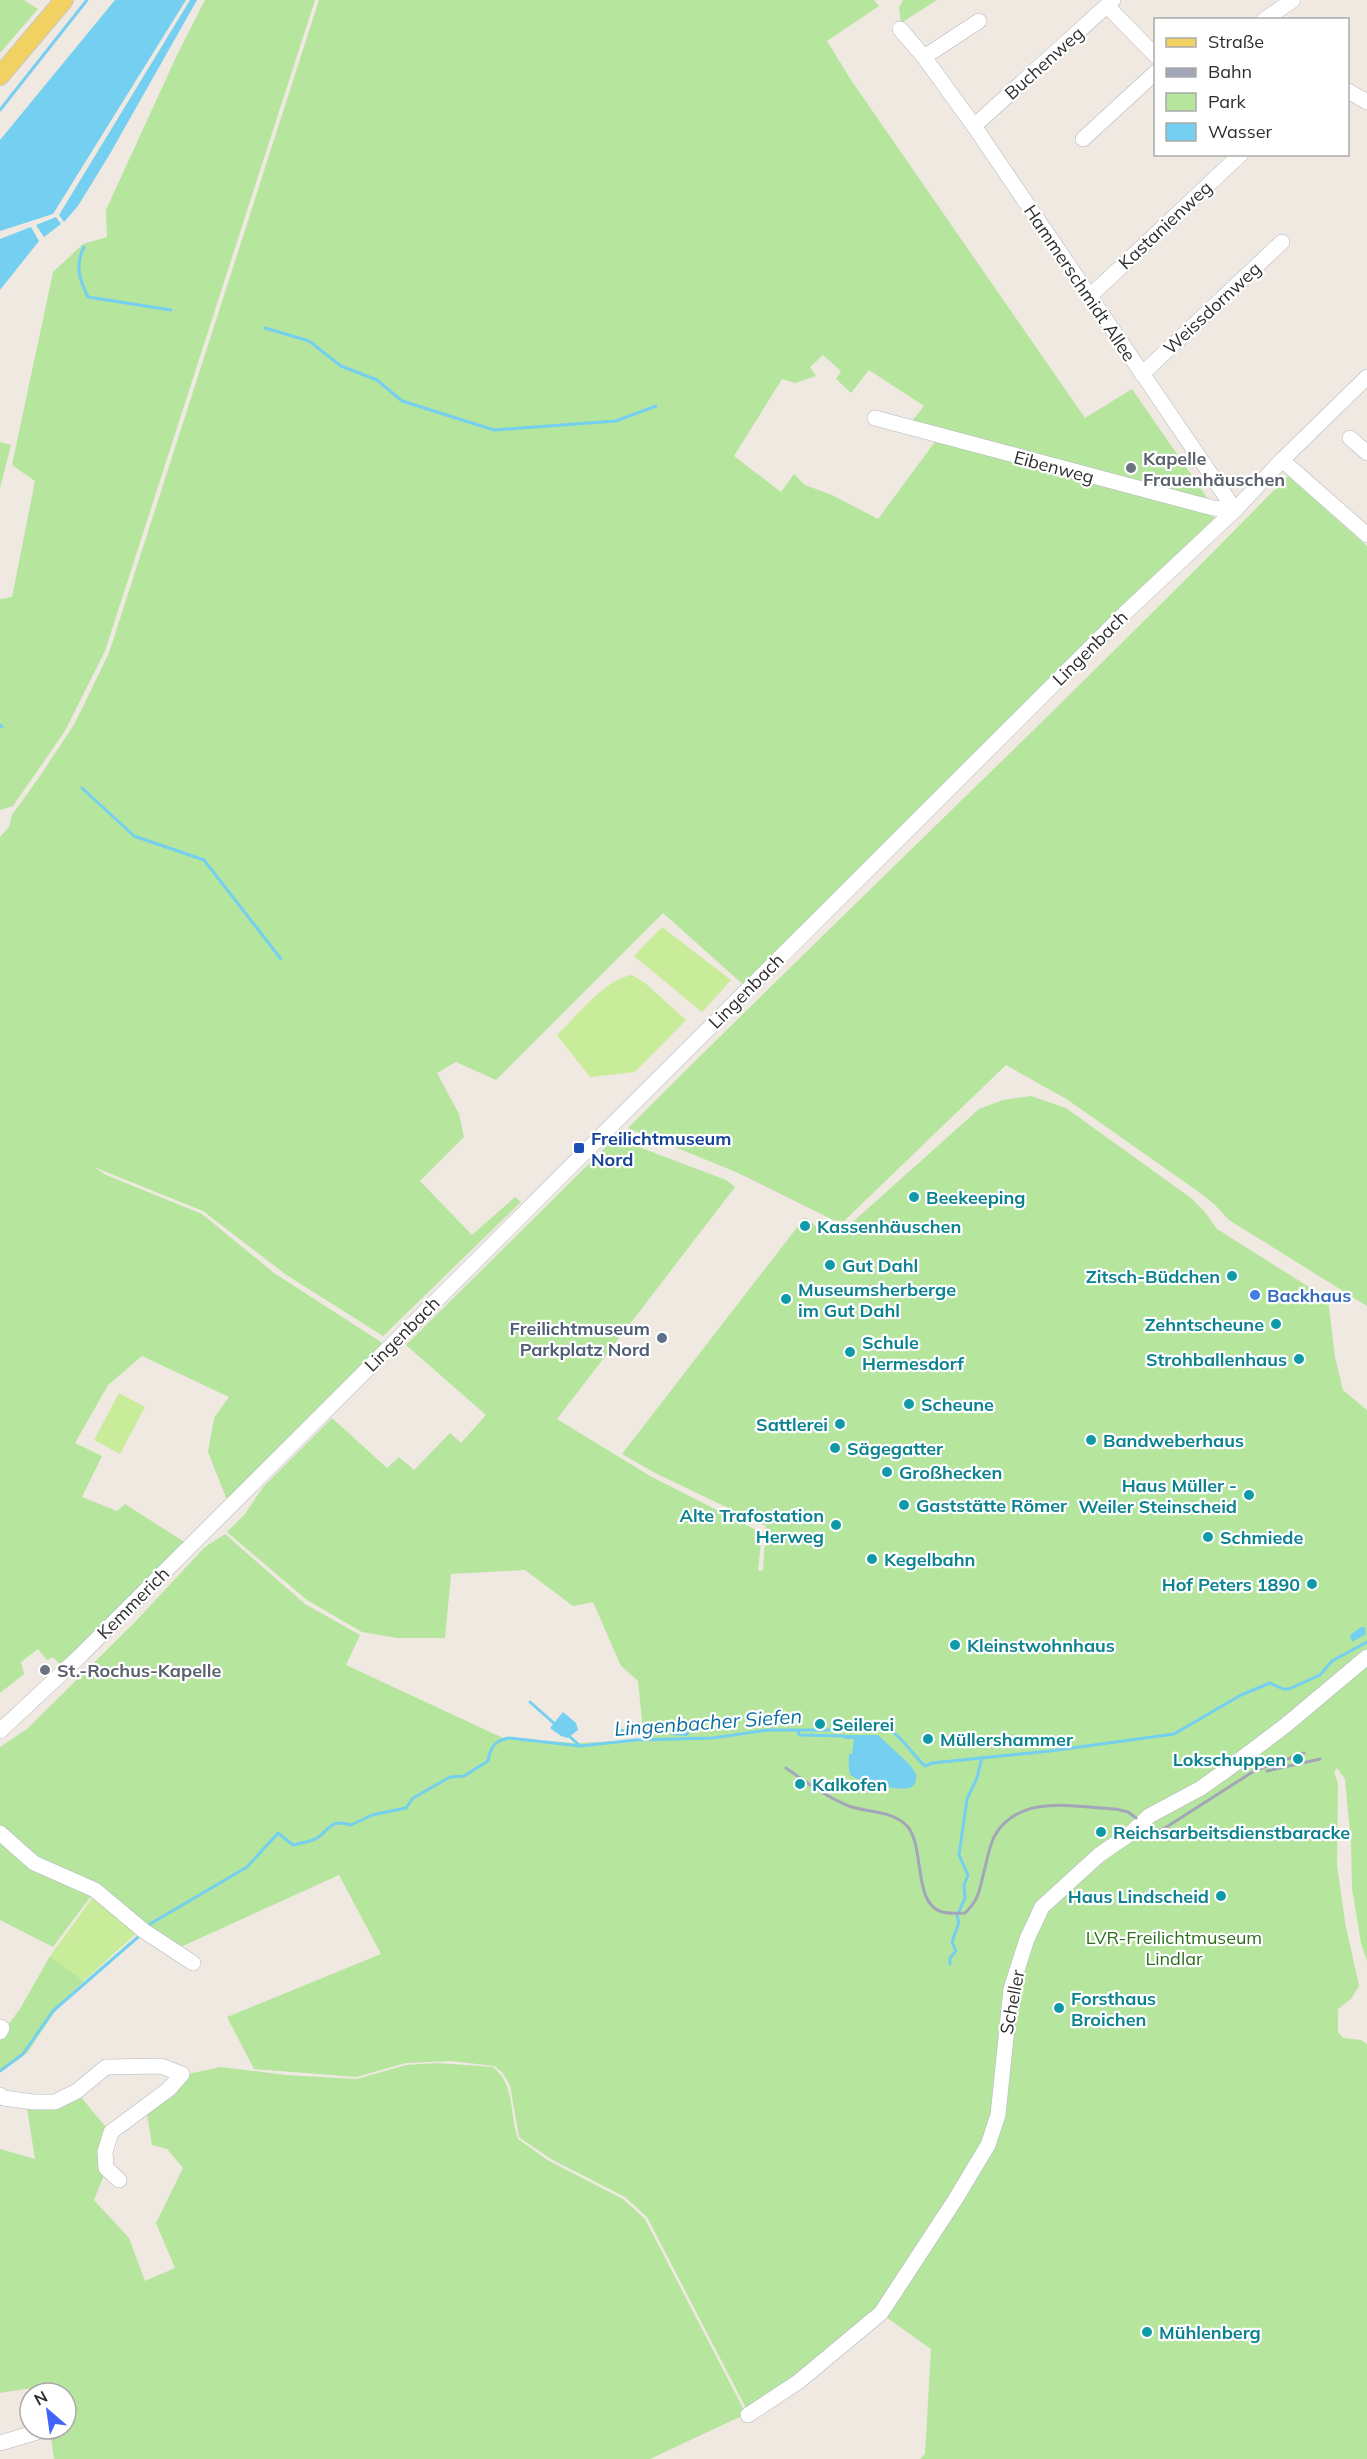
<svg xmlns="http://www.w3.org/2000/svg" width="1367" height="2459" font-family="Mulish,sans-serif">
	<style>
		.green { fill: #b6e59e }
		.pitch { fill: #c9ec9a }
		.water { fill: #75cff0 }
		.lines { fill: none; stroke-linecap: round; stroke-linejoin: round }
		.stream { stroke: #75cff0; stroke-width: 3 }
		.minor-casing { stroke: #b4b7c1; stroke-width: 16 }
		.major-casing { stroke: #c9c9c9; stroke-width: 20 }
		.minor { stroke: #fff; stroke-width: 15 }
		.major { stroke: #f2d163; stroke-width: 18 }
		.rail { stroke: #a3a6b8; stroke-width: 3 }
		.worship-dot { fill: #6b7280; stroke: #fff; stroke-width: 2 }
		.transit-dot { fill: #1a4fb4; stroke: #fff; stroke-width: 2 }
		.culture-dot { fill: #0f9aa8; stroke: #fff; stroke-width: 2 }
		.shop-dot { fill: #3f7fe0; stroke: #fff; stroke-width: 2 }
		.service-dot { fill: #5c6f8a; stroke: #fff; stroke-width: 2 }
		.labels { text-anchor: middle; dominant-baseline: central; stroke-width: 4.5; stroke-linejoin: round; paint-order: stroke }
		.street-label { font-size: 18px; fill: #2e2e2e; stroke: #fff }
		.worship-label { font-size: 18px; font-weight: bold; fill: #5b616d; stroke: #fff; text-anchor: start }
		.transit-label { font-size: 18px; font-weight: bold; fill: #164399; stroke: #fff; text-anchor: start }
		.culture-label { font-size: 18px; font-weight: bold; fill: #0d838f; stroke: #fff; text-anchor: start }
		.shop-label { font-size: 18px; font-weight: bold; fill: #366cbe; stroke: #fff; text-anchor: start }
		.service-label { font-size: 18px; font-weight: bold; fill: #4e5e75; stroke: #fff; text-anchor: end }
		.park-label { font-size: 18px; fill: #2c6e1b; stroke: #fff }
		.water-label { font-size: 20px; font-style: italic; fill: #0d6fa3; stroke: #fff }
	</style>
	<rect width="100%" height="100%" fill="#efe9e1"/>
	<g class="green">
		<polygon points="0,0 24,0 38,9 0,53"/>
		<polygon points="205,0 315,0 105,651 65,731 13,806 0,810 0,599 12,597 35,481 12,465 53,272 83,244 107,237 106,210 177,55"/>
		<polygon points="319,0 874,0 879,6 827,41 851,80 1085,418 1132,389 1206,496 1209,503 908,426 924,406 869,370 851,393 836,379 841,371 823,355 810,367 816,376 795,383 782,379 734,456 781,492 794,474 805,485 832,495 878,519 937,439 1211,510 1214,518 746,987 663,913 496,1080 456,1062 437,1073 459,1114 464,1137 420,1181 472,1235 515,1197 521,1202 383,1336 285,1274 203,1211 94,1167 106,1175 202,1214 274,1273 384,1344 227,1500 208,1452 214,1418 229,1397 142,1356 108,1385 75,1443 102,1456 82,1497 117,1511 125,1504 186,1543 63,1668 53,1657 47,1660 38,1649 21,1662 24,1674 0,1693 0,837 9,827 12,815 40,776 75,723 109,653"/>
		<polygon points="903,0 937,0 901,23 899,7"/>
		<polygon points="0,442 11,445 0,488"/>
		<path d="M1288 476 1367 546V1306L1229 1220 1214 1204 1196 1190 1068 1100 1006 1065 844 1221 833 1220 736 1172 628 1128C847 909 1072 697 1288 476Z"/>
		<polygon points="1031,1096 1066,1108 1191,1198 1205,1212 1217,1229 1328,1299 1335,1357 1343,1390 1367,1410 1367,1651 1199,1783 1063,1879 1023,1938 996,2104 985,2141 879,2312 749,2414 647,2217 625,2197 551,2159 519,2137 510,2085 502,2072 494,2066 451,2061 406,2063 356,2077 254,2069 227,2017 381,1954 339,1875 176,1949 35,1862 0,1831 0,1747 27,1729 135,1622 205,1547 225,1534 305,1604 360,1635 346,1665 503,1738 576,1743 644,1740 638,1681 621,1666 593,1602 573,1606 525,1570 451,1574 445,1638 397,1638 362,1632 307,1600 227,1532 245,1514 263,1487 332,1418 387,1468 399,1457 414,1470 450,1433 461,1443 486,1415 406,1345 615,1138 726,1180 735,1187 557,1419 650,1476 762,1533 758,1571 763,1570 766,1526 657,1474 622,1454 805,1217 825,1234 831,1227 846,1228 979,1109 1003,1100"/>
		<polygon points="1367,1663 1367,1961 1361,1943 1352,1888 1351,1843 1345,1779 1337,1768 1334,1772 1338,1783 1337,1865 1345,1922 1359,1986 1351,1999 1338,2009 1338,2032 1343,2038 1361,2040 1367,2044 1367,2459 920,2459 925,2454 931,2349 883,2315 985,2157 1014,1991 1045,1909 1068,1885 1089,1875 1135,1833"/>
		<polygon points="0,1835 94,1892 53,1947 0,1920"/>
		<polygon points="50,1956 84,1981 60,2004 27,2053 0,2072 0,2036 20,2009"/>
		<path d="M438 2063 493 2067C516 2086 509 2114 518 2139L549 2161 623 2199 645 2219 746 2414 650 2459H54L50 2429H66V2393H41L39 2387 0 2393V2149L35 2159 26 2102 80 2096 109 2131 106 2170 94 2200 129 2238 145 2281 175 2268 156 2223 183 2168 167 2149 152 2145 146 2108 184 2075 220 2067 286 2075 357 2079 406 2065Z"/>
	</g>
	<g class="pitch">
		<polygon points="662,927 731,980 702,1012 634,956"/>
		<path d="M632 975 645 983 686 1020 635 1072 590 1077 557 1035C577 1016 605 979 632 975Z"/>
		<polygon points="119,1393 145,1407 120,1454 94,1440"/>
		<polygon points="96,1893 139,1931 84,1981 50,1956"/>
	</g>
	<g class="water">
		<polygon points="115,0 186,0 53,214 0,231 0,140"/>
		<polygon points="190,0 197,0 111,152 78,206 64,222 59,215"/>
		<polygon points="56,217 61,224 44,237 36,225"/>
		<polygon points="31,227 39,241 0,290 0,239"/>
		<polygon points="1361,1627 1365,1627 1366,1634 1352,1642 1350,1635"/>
		<polygon points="563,1712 576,1723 578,1730 568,1738 561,1736 550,1728"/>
		<polygon points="671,1728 687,1728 689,1734 687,1736 671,1735"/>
		<polygon points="621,1729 641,1729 642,1733 620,1736"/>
		<path d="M844 1735H878L910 1765 916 1774V1781C914 1785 913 1787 909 1788 900 1791 854 1782 850 1774 848 1768 849 1760 849 1754H852L854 1739H844Z"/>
	</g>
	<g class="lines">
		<g class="stream">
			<polyline points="0,110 87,0"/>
			<path d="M84 247C75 265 79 279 88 297L171 310"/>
			<polyline points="265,328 309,341 341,366 377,380 402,401 494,430 616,421 656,406"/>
			<polyline points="0,725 2,727"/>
			<polyline points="82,788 134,836 204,860 281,959"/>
			<polyline points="530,1702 556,1725"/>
			<polyline points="798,1731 799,1735 844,1736"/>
			<path d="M568 1735 580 1746 636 1740 713 1738 768 1730H836C851 1728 874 1719 888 1728 902 1737 913 1755 925 1766L932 1763 1050 1751 1174 1734 1241 1695 1270 1683 1283 1689H1289L1320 1675 1332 1661 1367 1642"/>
			<path d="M150 1924 247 1867 278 1833 293 1845C300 1843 311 1842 317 1838 330 1830 330 1818 351 1825L372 1815 406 1808 413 1798 450 1777 464 1776 488 1761C490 1748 495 1740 509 1738L580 1746"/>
			<polyline points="950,1964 950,1958 956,1951 952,1942 959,1922 957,1916 965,1898 964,1885 968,1875 959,1855 967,1799 977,1778 982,1757"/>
			<polyline points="0,2071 23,2054 53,2011 138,1937"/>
		</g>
		<g class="minor-casing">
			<g id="minor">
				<polyline points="1107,6 1156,56"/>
				<polyline points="1264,20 1293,0"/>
				<polyline points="900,29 924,57 974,126 1235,510"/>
				<polyline points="924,57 979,21"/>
				<polyline points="1348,91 1367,102"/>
				<polyline points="974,126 1113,0"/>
				<polyline points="1083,139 1156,72"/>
				<polyline points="1090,296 1241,154"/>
				<polyline points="1142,374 1282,242"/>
				<polyline points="875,418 1213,508 1235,510"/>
				<polyline points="1350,438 1367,453"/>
				<polyline points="1282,460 1367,535"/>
				<polyline points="0,1731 80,1656 1125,613 1235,510 1282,460 1367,377"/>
				<polyline points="0,1833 34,1863 95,1890 144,1931 193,1963"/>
				<polyline points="0,2027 2,2028 0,2032"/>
				<polyline points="0,2095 4,2098 33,2102 55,2102 77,2091 106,2067 161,2066 182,2074 169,2089 111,2132 105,2152 106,2168 119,2180"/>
				<polyline points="748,2415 798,2382 881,2313 955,2200 988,2145 998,2115 1011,1989 1027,1939 1042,1907 1099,1855 1131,1833 1149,1816 1201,1788 1225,1771 1286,1725 1367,1657"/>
				<polyline points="0,2443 47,2429"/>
			</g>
		</g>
		<g class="major-casing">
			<polyline id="major" points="0,76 64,0"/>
		</g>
		<use href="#minor" class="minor"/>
		<use href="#major" class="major"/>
		<g class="rail">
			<path d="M786 1768C806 1782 826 1797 849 1806 868 1813 893 1810 908 1827 925 1849 913 1904 942 1912 949 1914 957 1913 965 1913 981 1897 979 1889 985 1868 987 1858 990 1846 994 1837 1018 1793 1075 1807 1116 1809L1128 1812 1136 1818"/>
			<polyline points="1267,1771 1320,1759"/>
			<polyline points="1152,1829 1161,1830 1168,1826 1254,1771 1304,1753"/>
		</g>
	</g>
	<g class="worship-dot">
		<circle cx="1131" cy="468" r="6"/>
		<circle cx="45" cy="1670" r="6"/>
	</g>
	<rect class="transit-dot" x="573" y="1142" width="12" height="12" rx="3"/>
	<g class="culture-dot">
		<circle cx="914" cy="1197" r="6"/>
		<circle cx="805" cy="1226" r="6"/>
		<circle cx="830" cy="1265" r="6"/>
		<circle cx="1232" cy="1276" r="6"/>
		<circle cx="786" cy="1299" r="6"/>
		<circle cx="1276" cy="1324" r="6"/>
		<circle cx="850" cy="1352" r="6"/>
		<circle cx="1299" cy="1359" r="6"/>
		<circle cx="909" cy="1404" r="6"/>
		<circle cx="840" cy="1424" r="6"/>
		<circle cx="1091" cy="1440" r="6"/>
		<circle cx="835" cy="1448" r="6"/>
		<circle cx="887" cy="1472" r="6"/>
		<circle cx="1249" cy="1495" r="6"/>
		<circle cx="904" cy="1505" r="6"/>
		<circle cx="836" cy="1525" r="6"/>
		<circle cx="1208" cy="1537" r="6"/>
		<circle cx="872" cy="1559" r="6"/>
		<circle cx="1312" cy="1584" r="6"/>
		<circle cx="955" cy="1645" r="6"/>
		<circle cx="820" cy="1724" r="6"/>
		<circle cx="928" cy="1739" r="6"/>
		<circle cx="1298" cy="1759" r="6"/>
		<circle cx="800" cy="1784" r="6"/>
		<circle cx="1101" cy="1832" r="6"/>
		<circle cx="1221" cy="1896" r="6"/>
		<circle cx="1059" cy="2008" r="6"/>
		<circle cx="1147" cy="2332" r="6"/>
	</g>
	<circle class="shop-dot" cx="1255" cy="1295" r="6"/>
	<circle class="service-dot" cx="662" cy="1338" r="6"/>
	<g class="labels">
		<g class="street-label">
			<text transform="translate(1044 63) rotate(-42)">Buchenweg</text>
			<text transform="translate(1165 225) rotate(-43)">Kastanienweg</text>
			<text transform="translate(1080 283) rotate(56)">Hammerschmidt Allee</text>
			<text transform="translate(1212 308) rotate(-43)">Weissdornweg</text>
			<text transform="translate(1054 467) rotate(15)">Eibenweg</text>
			<text transform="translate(1090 648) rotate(-45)">Lingenbach</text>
			<text transform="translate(746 991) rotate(-45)">Lingenbach</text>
			<text transform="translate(402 1334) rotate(-45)">Lingenbach</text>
			<text transform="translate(133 1603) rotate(-45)">Kemmerich</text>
			<text transform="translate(1012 2002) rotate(-79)">Scheller</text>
		</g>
		<g class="worship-label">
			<text x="1143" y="458">Kapelle<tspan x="1143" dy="21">Frauenhäuschen</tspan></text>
			<text x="57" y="1670">St.-Rochus-Kapelle</text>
		</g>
		<g class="transit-label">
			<text x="591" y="1138">Freilichtmuseum<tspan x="591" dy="21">Nord</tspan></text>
		</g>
		<g class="culture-label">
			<text x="926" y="1197">Beekeeping</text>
			<text x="817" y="1226">Kassenhäuschen</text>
			<text x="842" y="1265">Gut Dahl</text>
			<text x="1220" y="1276" text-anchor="end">Zitsch-Büdchen</text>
			<text x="798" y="1289">Museumsherberge<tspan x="798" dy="21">im Gut Dahl</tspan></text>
			<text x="1264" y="1324" text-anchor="end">Zehntscheune</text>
			<text x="862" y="1342">Schule<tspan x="862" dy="21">Hermesdorf</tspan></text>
			<text x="1287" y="1359" text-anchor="end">Strohballenhaus</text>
			<text x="921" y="1404">Scheune</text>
			<text x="828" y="1424" text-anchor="end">Sattlerei</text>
			<text x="1103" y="1440">Bandweberhaus</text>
			<text x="847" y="1448">Sägegatter</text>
			<text x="899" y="1472">Großhecken</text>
			<text x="1237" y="1485" text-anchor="end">Haus Müller -<tspan x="1237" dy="21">Weiler Steinscheid</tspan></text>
			<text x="916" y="1505">Gaststätte Römer</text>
			<text x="824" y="1515" text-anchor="end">Alte Trafostation<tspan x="824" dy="21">Herweg</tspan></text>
			<text x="1220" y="1537">Schmiede</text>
			<text x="884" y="1559">Kegelbahn</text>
			<text x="1300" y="1584" text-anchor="end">Hof Peters 1890</text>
			<text x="967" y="1645">Kleinstwohnhaus</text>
			<text x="832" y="1724">Seilerei</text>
			<text x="940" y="1739">Müllershammer</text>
			<text x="1286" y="1759" text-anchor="end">Lokschuppen</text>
			<text x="812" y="1784">Kalkofen</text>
			<text x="1113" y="1832">Reichsarbeitsdienstbaracke</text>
			<text x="1209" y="1896" text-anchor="end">Haus Lindscheid</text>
			<text x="1071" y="1998">Forsthaus<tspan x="1071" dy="21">Broichen</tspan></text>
			<text x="1159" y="2332">Mühlenberg</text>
		</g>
		<g class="shop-label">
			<text x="1267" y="1295">Backhaus</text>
		</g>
		<g class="service-label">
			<text x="650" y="1328">Freilichtmuseum<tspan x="650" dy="21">Parkplatz Nord</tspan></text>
		</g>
		<g class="park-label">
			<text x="1174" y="1937">LVR-Freilichtmuseum<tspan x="1174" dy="21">Lindlar</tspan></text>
		</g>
		<g class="water-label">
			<text transform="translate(708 1722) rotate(-4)">Lingenbacher Siefen</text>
		</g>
	</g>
	<rect x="1154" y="18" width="195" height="138" fill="#ffffff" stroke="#ababab" stroke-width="1.5"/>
	<rect x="1166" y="38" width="30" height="9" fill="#f2d163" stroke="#ababab" stroke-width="1.5"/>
	<text x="1208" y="48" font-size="18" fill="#2e2e2e">Straße</text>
	<rect x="1166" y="68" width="30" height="9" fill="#a3a6b8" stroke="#ababab" stroke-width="1.5"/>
	<text x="1208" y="78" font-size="18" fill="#2e2e2e">Bahn</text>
	<rect x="1166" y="93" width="30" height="18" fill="#b6e59e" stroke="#ababab" stroke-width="1.5"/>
	<text x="1208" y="108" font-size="18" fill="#2e2e2e">Park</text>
	<rect x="1166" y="123" width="30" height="18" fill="#75cff0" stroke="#ababab" stroke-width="1.5"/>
	<text x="1208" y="138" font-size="18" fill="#2e2e2e">Wasser</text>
	<g transform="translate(48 2411) rotate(331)"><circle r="28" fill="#ffffff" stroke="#ababab" stroke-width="1.5"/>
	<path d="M0-4.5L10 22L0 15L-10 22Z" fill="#4264fb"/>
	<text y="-9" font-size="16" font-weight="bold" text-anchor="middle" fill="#2e2e2e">N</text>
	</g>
</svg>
